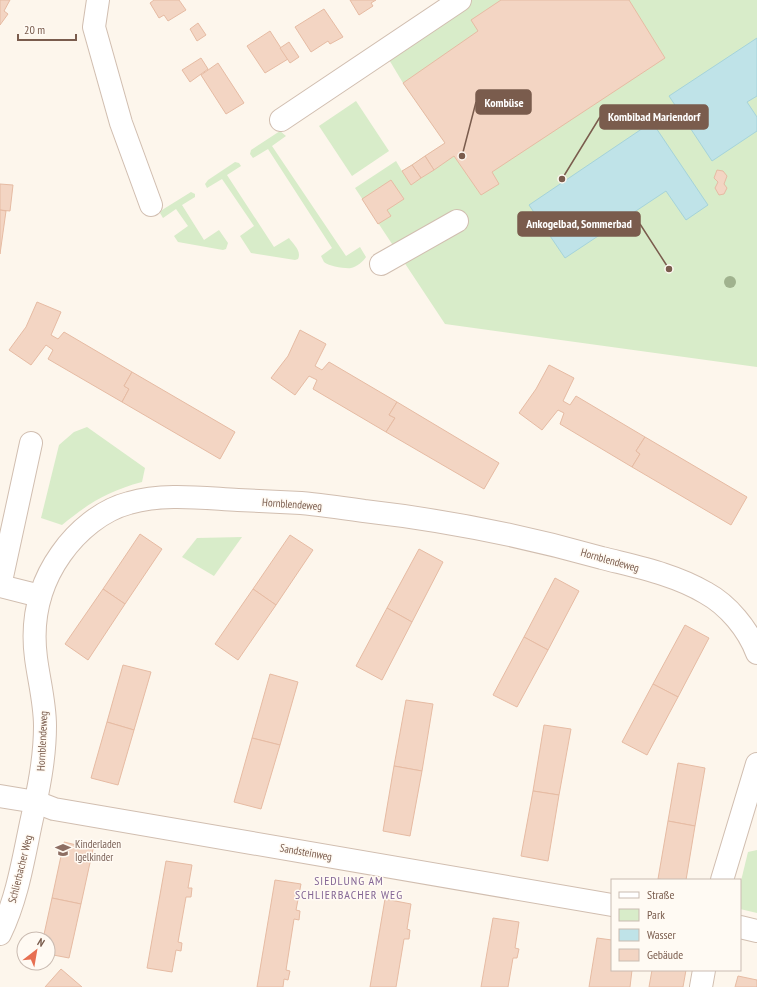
<svg xmlns="http://www.w3.org/2000/svg" width="757" height="987" font-family="'PT Sans Narrow',sans-serif">
	<style>
		.green { fill: #d8ecc9 }
		.water { fill: #bfe3e8; stroke: #a5d3da }
		.building { fill: #f3d5c3; stroke: #e6bba3 }
		.lines { fill: none; stroke-linecap: round; stroke-linejoin: round }
		.minor-casing { stroke: #d1beb0; stroke-width: 24 }
		.minor { stroke: #fff; stroke-width: 22 }
		.tree { fill: #a0b28e }
		.labels { text-anchor: middle; dominant-baseline: central; stroke-width: 3; stroke-linejoin: round; paint-order: stroke }
		.street-label { font-size: 11px; fill: #7a5c4d; stroke: #fffaf3 }
		.education-label { font-size: 11px; fill: #785e54; stroke: #fffaf3; text-anchor: start }
		.neighbourhood-label { font-size: 12px; letter-spacing: 1px; fill: #846695; stroke: #fffaf3 }
		.leader { fill: none; stroke: #7a5c4d; stroke-width: 1.5 }
		.callout-dot { fill: #7a5c4d; stroke: #fffaf3; stroke-width: 1.5 }
		.callout { fill: #7a5c4d; stroke: #7a5c4d; stroke-width: 1.5 }
		.callout-label { font-size: 12px; text-anchor: middle; font-weight: bold; fill: #fff }
	</style>
	<rect width="100%" height="100%" fill="#fdf6ec"/>
	<g class="green">
		<polygon points="441,0 757,0 757,367 445,324 355,188 396,161 402,171 445,143 403,83 379,43"/>
		<polygon points="356,101 389,151 352,176 319,126"/>
		<path d="M280 131 286 136 272 146 346 256 360 247 366 257C364 261 356 267 351 268 346 269 328 266 324 262 323 260 322 258 321 256L332 248 268 149 253 158 250 154 251 150Z"/>
		<path d="M235 162 239 163 241 166 227 175 274 247 289 238C293 244 302 251 298 259L295 260 251 253 240 236 254 226 222 179 207 188 205 184 208 180Z"/>
		<polygon points="191,192 195,194 195,197 182,205 204,240 219,230 228,243 226,249 223,250 178,242 174,236 188,226 176,209 163,218 160,213 162,210"/>
		<path d="M87 427 145 468 142 482C108 491 89 503 62 525L41 518 59 445 74 432Z"/>
		<polygon points="242,537 214,576 182,557 197,538"/>
		<polygon points="757,850 757,913 740,909 740,885 748,852"/>
	</g>
	<g class="water">
		<polygon points="757,38 757,96 747,102 757,117 757,131 712,161 669,96"/>
		<polygon points="652,122 708,205 686,220 666,191 565,258 529,205"/>
	</g>
	<g class="building">
		<polygon points="0,0 10,0 4,11 8,14 0,25"/>
		<polygon points="154,0 179,0 186,10 168,21 164,15 159,18 150,3"/>
		<polygon points="350,0 376,0 371,3 373,6 359,15"/>
		<polygon points="501,0 629,0 665,58 492,172 499,184 481,195 454,156 434,170 425,156 445,143 403,83 478,31 471,20"/>
		<polygon points="324,9 343,37 330,44 328,41 311,52 295,27"/>
		<polygon points="198,23 206,35 197,41 190,29"/>
		<polygon points="270,31 288,59 265,73 247,46"/>
		<polygon points="289,42 299,57 290,63 280,48"/>
		<polygon points="201,58 208,69 190,82 182,70"/>
		<polygon points="218,63 244,103 226,114 201,75"/>
		<polygon points="425,156 434,170 421,178 412,165"/>
		<polygon points="412,165 421,178 411,185 402,171"/>
		<polygon points="717,170 723,171 727,176 724,184 727,188 724,194 719,195 715,188 718,182 714,178"/>
		<polygon points="391,180 404,199 387,210 391,216 378,224 362,199"/>
		<polygon points="0,184 13,185 10,211 0,210"/>
		<polygon points="0,210 6,211 0,254"/>
		<polygon points="37,302 61,312 51,335 58,339 64,332 132,372 124,386 129,389 122,402 48,359 53,350 46,345 31,365 9,350 26,327"/>
		<polygon points="300,330 326,344 315,366 322,370 329,362 397,402 389,415 395,418 386,432 313,389 317,380 309,376 295,395 271,378 288,356"/>
		<polygon points="549,365 574,378 563,401 570,405 576,396 645,437 636,451 640,454 632,467 560,424 564,413 558,410 542,430 519,413 536,389"/>
		<polygon points="132,372 235,432 220,459 122,402 129,389 124,386"/>
		<polygon points="397,402 499,463 484,489 386,432 395,418 389,415"/>
		<polygon points="645,437 747,497 731,525 632,467 640,454 636,451"/>
		<polygon points="140,534 162,549 125,604 103,589"/>
		<polygon points="290,535 313,550 276,605 253,589"/>
		<polygon points="419,549 443,562 412,622 387,608"/>
		<polygon points="555,578 579,591 548,650 524,637"/>
		<polygon points="103,589 125,604 88,660 65,644"/>
		<polygon points="253,589 276,605 238,660 215,644"/>
		<polygon points="387,608 412,622 382,680 356,666"/>
		<polygon points="685,625 709,638 678,697 653,684"/>
		<polygon points="524,637 548,650 517,707 493,695"/>
		<polygon points="123,665 151,672 134,730 107,722"/>
		<polygon points="270,674 298,682 280,745 252,738"/>
		<polygon points="653,684 678,697 647,755 622,742"/>
		<polygon points="406,700 433,704 422,771 394,766"/>
		<polygon points="107,722 134,730 118,785 91,778"/>
		<polygon points="544,725 571,729 559,795 533,791"/>
		<polygon points="252,738 280,745 261,809 234,802"/>
		<polygon points="678,763 705,768 695,826 668,821"/>
		<polygon points="394,766 422,771 410,836 383,831"/>
		<polygon points="533,791 559,795 548,861 521,856"/>
		<polygon points="668,821 695,826 686,880 665,880 658,879"/>
		<polygon points="64,842 93,849 81,904 52,898"/>
		<polygon points="166,861 192,865 188,888 192,888 191,897 186,897 178,942 182,943 181,951 176,950 172,972 147,968"/>
		<polygon points="275,880 301,884 296,910 300,911 299,920 294,919 286,970 290,971 288,980 284,979 283,987 257,987"/>
		<polygon points="52,898 81,904 69,958 48,954 48,939 43,939"/>
		<polygon points="385,899 411,904 407,929 410,930 409,939 404,939 396,987 370,987"/>
		<polygon points="493,918 519,922 515,948 519,949 517,958 513,958 508,987 481,987"/>
		<polygon points="597,938 612,940 612,970 632,970 630,987 589,987"/>
		<polygon points="61,969 82,987 45,987"/>
		<polygon points="652,970 686,970 683,987 649,987"/>
		<polygon points="738,976 757,980 757,987 735,987"/>
	</g>
	<g class="lines">
		<g class="minor-casing">
			<g id="minor">
				<polyline points="98,0 94,27 121,123 151,205"/>
				<polyline points="281,120 460,0"/>
				<polyline points="381,264 457,221"/>
				<polyline points="0,586 31,443"/>
				<polyline points="0,586 40,596"/>
				<polyline points="0,796 36,802 54,809 612,905"/>
				<polyline points="722,880 757,764"/>
				<polyline points="740,927 757,931"/>
				<path d="M0 934C17 899 23 861 31 823 38 792 45 759 45 726 45 703 39 681 36 658 31 620 39 585 61 554 77 531 102 510 129 503 164 493 201 498 238 500 259 501 280 502 301 503 322 505 343 508 364 511 444 520 524 536 602 558 637 567 674 574 706 593 728 605 748 629 757 653"/>
				<polyline points="701,987 704,970"/>
			</g>
		</g>
		<use href="#minor" class="minor"/>
	</g>
	<circle class="tree" cx="730" cy="282" r="6"/>
	<defs>
		<g id="school-bare" transform="scale(1.2)"><path d="M0-5L7-2L0 1L-7-2ZM-4 1L0 2.5L4 1V4Q0 6-4 4Z" fill="#8d6e63" stroke="#fffaf3" stroke-width="2.5" paint-order="stroke"/></g>
	</defs>
	<g fill-rule="evenodd">
		<use href="#school-bare" x="63" y="850"/>
	</g>
	<g class="labels">
		<g class="street-label">
			<text transform="translate(292 504) rotate(4)">Hornblendeweg</text>
			<text transform="translate(610 560) rotate(16)">Hornblendeweg</text>
			<text transform="translate(42 741) rotate(-87)">Hornblendeweg</text>
			<text transform="translate(306 852) rotate(10)">Sandsteinweg</text>
			<text transform="translate(20 869) rotate(-76)">Schlierbacher Weg</text>
		</g>
		<g class="education-label">
			<text x="75" y="844">Kinderladen<tspan x="75" dy="13">Igelkinder</tspan></text>
		</g>
		<g class="neighbourhood-label">
			<text x="349" y="880">SIEDLUNG AM<tspan x="349" dy="14">SCHLIERBACHER WEG</tspan></text>
		</g>
	</g>
	<path class="leader" d="M462 156L476 102M562 179L600 117M669 269L640 224"/>
	<g class="callout-dot">
		<circle cx="462" cy="156" r="4"/>
		<circle cx="562" cy="179" r="4"/>
		<circle cx="669" cy="269" r="4"/>
	</g>
	<g class="callout">
		<rect x="476" y="90" width="55" height="24" rx="4"/>
		<rect x="600" y="105" width="108" height="24" rx="4"/>
		<rect x="518" y="212" width="122" height="24" rx="4"/>
	</g>
	<g class="callout-label">
		<text x="504" y="107">Kombüse</text>
		<text x="654" y="121">Kombibad Mariendorf</text>
		<text x="579" y="228">Ankogelbad, Sommerbad</text>
	</g>
	<rect x="611" y="879" width="130" height="92" fill="#fffaf3" stroke="#cabbb1"/>
	<rect x="619" y="892" width="20" height="6" fill="#ffffff" stroke="#cabbb1"/>
	<text x="647" y="899" font-size="12" fill="#7a5c4d">Straße</text>
	<rect x="619" y="909" width="20" height="12" fill="#d8ecc9" stroke="#cabbb1"/>
	<text x="647" y="919" font-size="12" fill="#7a5c4d">Park</text>
	<rect x="619" y="929" width="20" height="12" fill="#bfe3e8" stroke="#cabbb1"/>
	<text x="647" y="939" font-size="12" fill="#7a5c4d">Wasser</text>
	<rect x="619" y="949" width="20" height="12" fill="#f3d5c3" stroke="#cabbb1"/>
	<text x="647" y="959" font-size="12" fill="#7a5c4d">Gebäude</text>
	<g transform="translate(36 951) rotate(31)"><circle r="19" fill="#fffaf3" stroke="#cabbb1"/>
	<path d="M0-3L7 15L0 10L-7 15Z" fill="#e76f51"/>
	<text y="-6" font-size="11" font-weight="bold" text-anchor="middle" fill="#7a5c4d">N</text>
	</g>
	<path d="M18 34v6h58v-6" fill="none" stroke="#7a5c4d" stroke-width="2"/>
	<text x="24" y="34" font-size="12" fill="#7a5c4d" stroke="#fffaf3" stroke-width="3" paint-order="stroke">20 m</text>
</svg>
